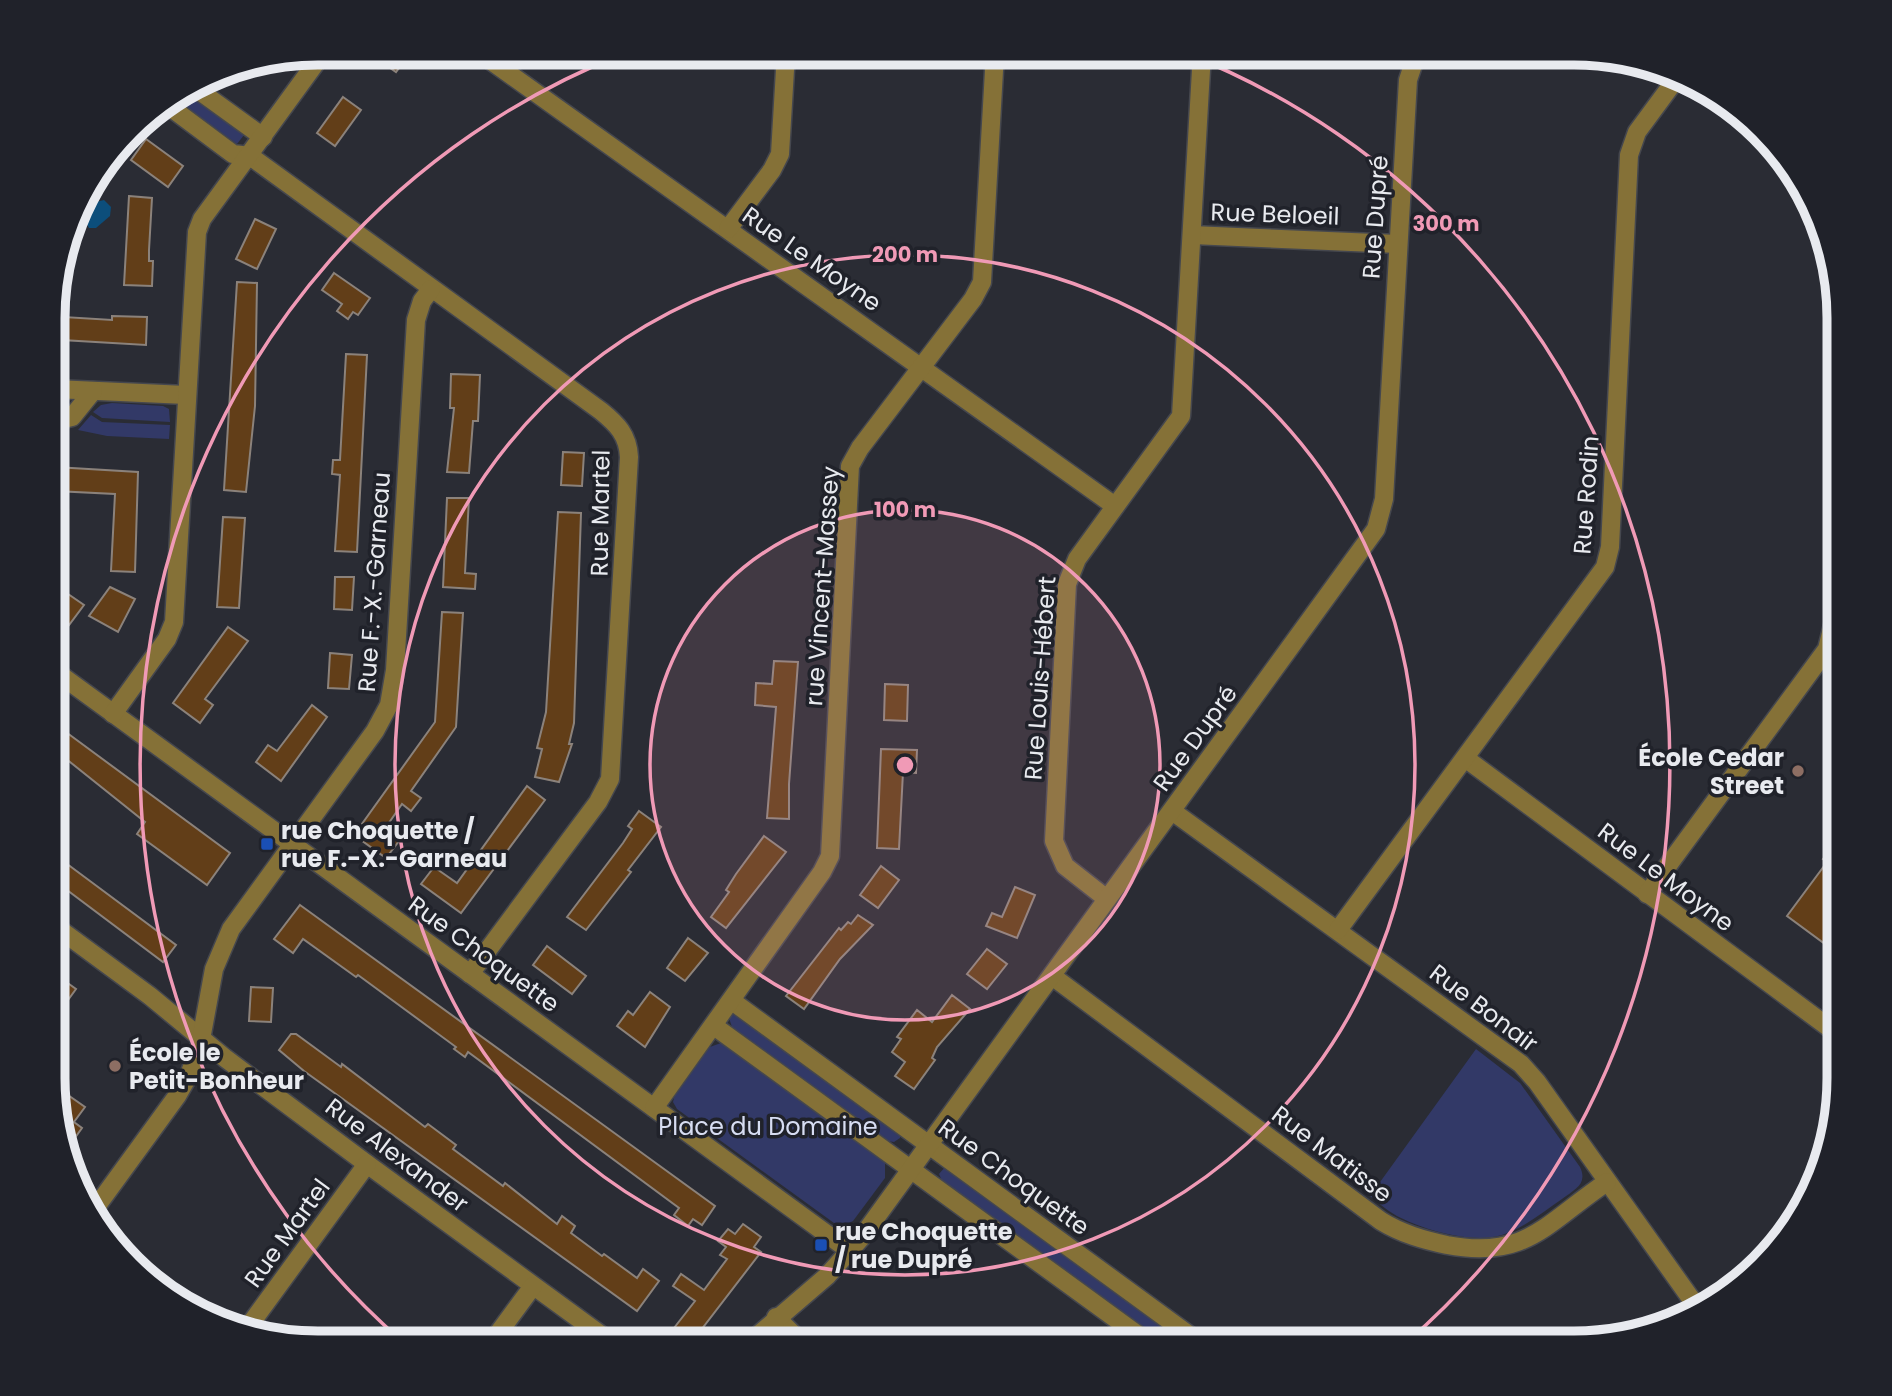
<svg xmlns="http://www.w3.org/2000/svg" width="1892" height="1396" font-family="Poppins,sans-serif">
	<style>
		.green { fill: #323967 }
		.water { fill: #0c4e7b }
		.building { fill: #623e18; stroke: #8b827b; stroke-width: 2 }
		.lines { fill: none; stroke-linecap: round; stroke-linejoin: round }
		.minor-casing { stroke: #45474e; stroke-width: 21 }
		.minor { stroke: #857137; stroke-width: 18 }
		.ring { fill: none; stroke: #f09ab6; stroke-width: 3.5 }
		.education-dot { fill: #8d6e63; stroke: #20222a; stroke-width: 2.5 }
		.transit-dot { fill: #1a4fb4; stroke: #20222a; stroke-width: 2.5 }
		.labels { text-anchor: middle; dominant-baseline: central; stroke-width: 7; stroke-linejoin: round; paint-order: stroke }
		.street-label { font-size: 24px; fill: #e8eaef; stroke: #20222a }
		.poi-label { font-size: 24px; font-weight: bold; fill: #e8eaef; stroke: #20222a; text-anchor: start }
		.park-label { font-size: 24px; fill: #d7ddf2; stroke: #20222a }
		.rim { fill: none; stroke: #e8eaef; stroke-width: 9 }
		.centre { fill: #f09ab6; stroke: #20222a; stroke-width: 3.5 }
		.ring-label { font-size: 21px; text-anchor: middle; font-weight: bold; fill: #f09ab6; stroke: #20222a; stroke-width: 7; stroke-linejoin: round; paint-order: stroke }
	</style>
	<rect width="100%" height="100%" fill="#2a2c34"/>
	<g class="green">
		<polygon points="185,92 244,135 237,144 175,99"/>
		<polygon points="112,403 163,406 169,409 170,422 102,418 93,412 101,405"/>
		<polygon points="91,415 102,422 170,425 169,439 107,436 78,430"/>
		<polygon points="734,1013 900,1132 900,1138 894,1142 887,1141 732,1027 729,1018"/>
		<polygon points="721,1043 885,1161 885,1178 853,1221 845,1225 834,1223 677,1109 673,1102 675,1094 707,1048"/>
		<path d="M1476 1049 1520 1083 1580 1167C1588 1184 1575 1189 1562 1199 1543 1212 1524 1228 1502 1235 1474 1244 1427 1231 1401 1218 1390 1213 1380 1204 1370 1196Z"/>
		<polygon points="945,1167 1192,1343 1164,1343 942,1181 939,1174"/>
	</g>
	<polygon class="water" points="104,200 111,207 110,216 96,228 89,228 86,223 96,202"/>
	<g class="building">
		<polygon points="369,53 410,53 396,72"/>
		<polygon points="343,97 361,110 335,146 317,133"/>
		<polygon points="146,139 183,166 168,187 131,160"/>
		<polygon points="129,196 152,198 149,250 149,261 153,261 152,286 124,285"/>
		<polygon points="255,219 276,229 257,269 236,259"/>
		<polygon points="334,273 370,298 358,315 353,312 348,319 337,311 342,304 322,290"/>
		<polygon points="237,282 257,283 255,406 246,492 224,490"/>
		<polygon points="112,316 147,317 146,345 62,340 64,317 112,320"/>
		<polygon points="346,354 367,355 357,552 335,551 340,475 332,474 333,460 340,460"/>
		<polygon points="451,374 480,375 478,421 473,421 469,473 447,472 454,408 450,408"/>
		<polygon points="563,452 584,453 582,486 561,485"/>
		<polygon points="55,467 138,472 135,572 111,571 115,494 55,491"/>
		<polygon points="447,498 469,498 465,573 476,574 475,589 443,587"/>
		<polygon points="558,512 581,513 574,723 569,744 572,744 559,782 535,777 542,749 537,748 546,712"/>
		<polygon points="223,517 245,518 239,608 217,607"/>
		<polygon points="335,577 354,577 352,610 334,609"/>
		<polygon points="55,585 84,605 69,625 55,615"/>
		<polygon points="110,587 135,599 118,632 89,616"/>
		<polygon points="442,612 463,613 456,727 411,791 421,798 411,811 402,804 384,830 399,841 386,858 354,835 435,722"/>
		<polygon points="228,627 248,641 205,699 213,705 200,723 173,703"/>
		<polygon points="330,653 352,655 349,689 328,688"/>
		<polygon points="774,661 798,662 789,784 789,819 767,818 776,707 755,705 756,683 772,684"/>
		<polygon points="885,684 908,685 907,721 884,720"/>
		<polygon points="312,705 327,717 281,781 256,762 268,745 277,751"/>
		<polygon points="55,724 230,853 207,885 137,834 145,822 55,750"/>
		<polygon points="881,749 917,750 916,773 903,772 899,849 877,848"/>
		<polygon points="527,786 545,800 461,913 421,884 434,867 457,883"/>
		<polygon points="639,811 661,827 628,870 631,872 586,930 567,917 623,843 632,829 628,826"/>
		<polygon points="764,836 786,852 726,928 711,917 729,892 726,890 736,874"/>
		<polygon points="1839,838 1839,925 1825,944 1787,916 1827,862 1823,859"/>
		<polygon points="55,855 176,945 163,962 55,881"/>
		<polygon points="881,866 899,880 878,908 860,895"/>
		<polygon points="1015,887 1035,895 1017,938 986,926 992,913 1002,917"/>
		<polygon points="300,905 715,1206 702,1225 693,1219 688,1226 674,1215 679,1208 468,1052 465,1057 454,1049 456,1047 358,975 356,977 303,939 293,953 274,939"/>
		<polygon points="858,915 873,925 840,959 804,1009 786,996 839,928 841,930 848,922 851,924"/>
		<polygon points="688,938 708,953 685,981 667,968"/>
		<polygon points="547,946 586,976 572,994 533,965"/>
		<polygon points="987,949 1007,964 987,989 967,974"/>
		<polygon points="55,974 76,989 55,1018"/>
		<polygon points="251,987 273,988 271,1022 249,1021"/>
		<polygon points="650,992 670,1007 645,1047 617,1026 628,1011 633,1015"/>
		<polygon points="952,995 970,1009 937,1047 932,1058 935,1060 914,1089 895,1076 905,1062 892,1052 901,1039 897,1037 917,1010 932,1022"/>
		<polygon points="291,1034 296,1034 341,1067 342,1064 425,1127 428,1124 456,1145 453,1149 503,1186 505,1183 557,1224 562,1216 575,1226 571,1233 602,1256 604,1254 637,1278 643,1269 659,1281 637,1311 304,1071 279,1050"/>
		<polygon points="55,1086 85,1107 74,1122 82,1128 74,1139 60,1129 55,1112"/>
		<polygon points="743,1224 761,1237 754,1247 761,1252 691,1343 675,1343 667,1337 695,1301 673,1286 681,1274 704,1290 727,1259 720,1255 726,1247 718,1241 728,1229 735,1234"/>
	</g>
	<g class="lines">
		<g class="minor-casing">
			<g id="minor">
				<polyline points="480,53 1115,506"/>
				<polyline points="194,87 263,137"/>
				<path d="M166 104 233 154 250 156 601 411C617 424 628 435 629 457L610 779 598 802 470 974"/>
				<polyline points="728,229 772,170 780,154 786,53"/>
				<polyline points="1192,235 1398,244"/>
				<polyline points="55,389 186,395"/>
				<polyline points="55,421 72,417 93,391"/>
				<polyline points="55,671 850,1251"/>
				<polyline points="113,714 167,639 174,622 197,232 202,219 323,53"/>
				<polyline points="1465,758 1839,1035"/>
				<polyline points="1172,811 1521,1064 1537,1082 1699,1310"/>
				<polyline points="1647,894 1827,649 1834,621 1839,518"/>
				<polyline points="1107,899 1065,866 1054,841 1067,584 1077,559 1181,416 1202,53"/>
				<polyline points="55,926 150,996 225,1058 367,1164 612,1343"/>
				<polyline points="1338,930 1605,567 1610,547 1629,155 1637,132 1679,75"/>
				<path d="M1052 976 1381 1221C1402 1234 1424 1240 1447 1245 1527 1260 1547 1222 1607 1182"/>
				<polyline points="732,1001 1200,1343"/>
				<polyline points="714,1026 1149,1343"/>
				<polyline points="654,1108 822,872 830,856 850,466 860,448 973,299 982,282 995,53"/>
				<polyline points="91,1214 177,1096 189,1075 200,1045 214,969 231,929 375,731 389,705 395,670 416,320 422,301 431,289"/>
				<polyline points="776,1317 802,1343"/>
				<polyline points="246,1330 367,1164"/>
				<polyline points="491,1343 533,1286"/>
				<polyline points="749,1343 827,1276 861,1238 1376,529 1384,499 1408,80 1417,53"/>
			</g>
		</g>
		<use href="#minor" class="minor"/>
	</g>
	<circle cx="905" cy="765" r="255" fill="#f09ab6" fill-opacity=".12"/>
	<g class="ring">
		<circle cx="905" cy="765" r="255"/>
		<circle cx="905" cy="765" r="510"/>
		<path d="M403 1342A765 765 0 0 1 625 53M1185 53A765 765 0 0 1 1407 1342"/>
	</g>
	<g class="education-dot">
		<circle cx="1798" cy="771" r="7"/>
		<circle cx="115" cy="1066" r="7"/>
	</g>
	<g class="transit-dot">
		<rect x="260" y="837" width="14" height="14" rx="3.5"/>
		<rect x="814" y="1238" width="14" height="14" rx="3.5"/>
	</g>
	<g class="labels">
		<g class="street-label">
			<text transform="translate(1275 214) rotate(2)">Rue Beloeil</text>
			<text transform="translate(1375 217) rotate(-86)">Rue Dupré</text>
			<text transform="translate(812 259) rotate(35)">Rue Le Moyne</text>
			<text transform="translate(1586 495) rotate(-86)">Rue Rodin</text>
			<text transform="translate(600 513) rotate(-89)">Rue Martel</text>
			<text transform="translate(374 582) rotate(-86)">Rue F.-X.-Garneau</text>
			<text transform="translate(822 586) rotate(-86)">rue Vincent-Massey</text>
			<text transform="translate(1040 678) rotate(-86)">Rue Louis-Hébert</text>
			<text transform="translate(1195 738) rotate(-54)">Rue Dupré</text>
			<text transform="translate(1666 877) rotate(37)">Rue Le Moyne</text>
			<text transform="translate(484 954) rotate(36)">Rue Choquette</text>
			<text transform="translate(1484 1008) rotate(37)">Rue Bonair</text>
			<text transform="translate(1332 1154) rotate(37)">Rue Matisse</text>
			<text transform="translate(397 1155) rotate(37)">Rue Alexander</text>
			<text transform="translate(1014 1177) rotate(36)">Rue Choquette</text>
			<text transform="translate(287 1233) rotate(-54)">Rue Martel</text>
		</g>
		<g class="poi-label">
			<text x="1784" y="757" text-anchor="end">École Cedar<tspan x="1784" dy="28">Street</tspan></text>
			<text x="281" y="830">rue Choquette /<tspan x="281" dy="28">rue F.-X.-Garneau</tspan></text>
			<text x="129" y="1052">École le<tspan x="129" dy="28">Petit-Bonheur</tspan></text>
			<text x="835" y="1231">rue Choquette<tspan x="835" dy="28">/ rue Dupré</tspan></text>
		</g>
		<g class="park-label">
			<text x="768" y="1126">Place du Domaine</text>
		</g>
	</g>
	<path d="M0 0H1892V1396H0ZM318 65H1574A253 253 0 0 1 1827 318V1078A253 253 0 0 1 1574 1331H318A253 253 0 0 1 65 1078V318A253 253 0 0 1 318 65Z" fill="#20222a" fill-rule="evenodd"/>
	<path class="rim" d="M318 65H1574A253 253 0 0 1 1827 318V1078A253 253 0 0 1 1574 1331H318A253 253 0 0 1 65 1078V318A253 253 0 0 1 318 65Z"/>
	<circle cx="905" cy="765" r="10" class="centre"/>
	<g class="ring-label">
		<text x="1446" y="231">300 m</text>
		<text x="905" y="262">200 m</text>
		<text x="905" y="517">100 m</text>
	</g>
</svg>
